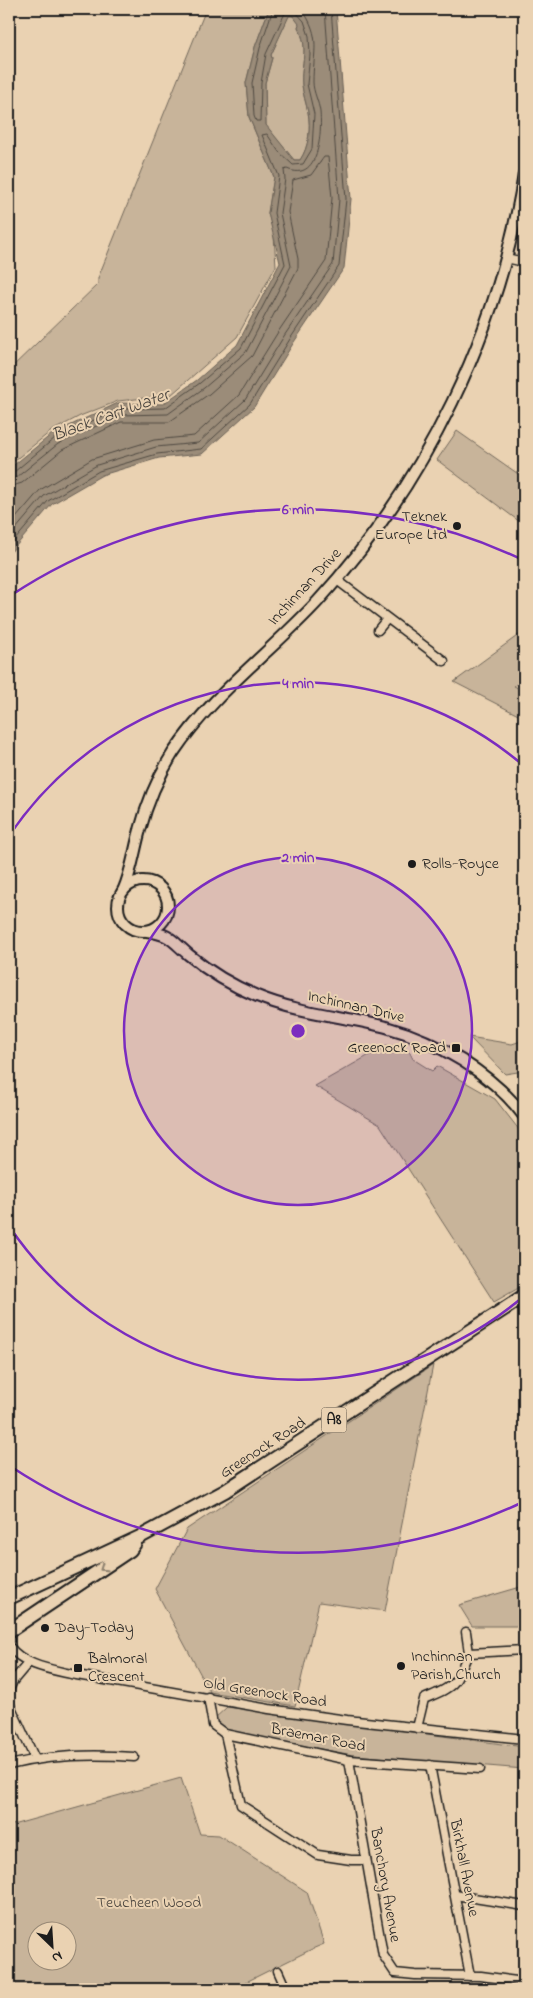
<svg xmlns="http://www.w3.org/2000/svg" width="533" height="1998" font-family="'Indie Flower',sans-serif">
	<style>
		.green { fill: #c8b49a; stroke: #72685b; fill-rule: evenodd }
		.water { fill: #9b8c79; stroke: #685f54; fill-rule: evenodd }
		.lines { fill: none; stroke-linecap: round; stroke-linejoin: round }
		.shore { stroke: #4f4941; stroke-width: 1 }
		.minor-casing { stroke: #1c1c1c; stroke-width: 11 }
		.tertiary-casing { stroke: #1c1c1c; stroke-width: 14 }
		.primary-casing { stroke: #1c1c1c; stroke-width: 16 }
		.minor { stroke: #ead2b2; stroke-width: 8 }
		.tertiary { stroke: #ead2b2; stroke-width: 10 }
		.primary { stroke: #ead2b2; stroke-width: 12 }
		.oneway { stroke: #8d806e }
		.ring { fill: none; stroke: #7b2cbf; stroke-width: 2.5 }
		.poi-dot { fill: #1c1c1c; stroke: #ead2b2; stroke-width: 2 }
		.labels { text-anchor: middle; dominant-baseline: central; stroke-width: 4; stroke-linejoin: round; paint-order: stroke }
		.shield { fill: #ead2b2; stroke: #5a5349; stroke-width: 1 }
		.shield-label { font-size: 15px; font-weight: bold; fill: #1c1c1c }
		.poi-label { font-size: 16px; fill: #1c1c1c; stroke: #ead2b2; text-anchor: start }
		.street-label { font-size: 16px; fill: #1c1c1c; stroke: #ead2b2 }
		.park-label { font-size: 16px; fill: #47423c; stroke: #ead2b2 }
		.water-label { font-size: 18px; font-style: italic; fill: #48433d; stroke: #ead2b2 }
		.centre { fill: #7b2cbf; stroke: #ead2b2; stroke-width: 2.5 }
		.ring-label { font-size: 15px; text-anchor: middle; font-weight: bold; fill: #7b2cbf; stroke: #ead2b2; stroke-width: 4; stroke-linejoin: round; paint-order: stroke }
	</style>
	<rect width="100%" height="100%" fill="#ead2b2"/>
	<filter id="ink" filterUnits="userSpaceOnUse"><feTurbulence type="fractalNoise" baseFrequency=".02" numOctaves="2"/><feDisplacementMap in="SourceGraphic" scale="10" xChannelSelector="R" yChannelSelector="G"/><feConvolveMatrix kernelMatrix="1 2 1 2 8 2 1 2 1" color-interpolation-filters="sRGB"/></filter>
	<g filter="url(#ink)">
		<g class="green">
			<polygon points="206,9 269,9 255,47 246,83 249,117 274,177 268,213 274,235 276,266 237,337 171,395 118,401 80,416 50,432 9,465 9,370 98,284 98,278"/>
			<path d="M289 15 293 16 300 24 298 27C310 49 300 63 302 85 303 94 306 103 308 112 311 128 309 147 300 160H294L266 126 265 83 272 58 271 55Z"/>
			<polygon points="457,431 524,478 524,525 437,460"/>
			<polygon points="524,631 524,679 514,686 524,691 524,718 454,682"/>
			<polygon points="469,1037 512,1044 524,1040 524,1071 505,1074"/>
			<polygon points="387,1045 409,1051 413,1059 432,1071 437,1066 495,1099 524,1136 524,1285 494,1302 380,1125 315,1086"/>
			<polygon points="433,1365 385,1611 319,1602 295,1706 210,1692 155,1589 187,1529"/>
			<polygon points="524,1586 524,1626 472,1626 459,1605"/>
			<polygon points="227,1707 524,1747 524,1769 353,1755 229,1732 218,1724 214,1719"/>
			<path d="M181 1778 200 1834 219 1835 307 1892 324 1944 312 1949 232 1989H9V1826ZM38 1930H68V1960H38Z"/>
		</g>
		<path class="water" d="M269 9H336L351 199 344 268 294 342 254 407 202 454 159 458 102 475 52 504 9 554V469L52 434 118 403 163 404 197 380 237 345 280 263 268 213 274 177 249 117 246 83 255 47ZM289 16H293L299 24 298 27C310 49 300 63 302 85 303 94 306 103 308 112 311 128 309 147 300 160H294L266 125 265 83 272 58 271 55Z"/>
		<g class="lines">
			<g class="shore">
				<polyline points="9,473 14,472 55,438 118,409 165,408 200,383 241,348 285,264 274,213 279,176 262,135 267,134 279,152 293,165 303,164 312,149 314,114 307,84 310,55 309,36 304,21 295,11 289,11 285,13 266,54 261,83 260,121 256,121 254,116 252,83 260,48 273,9"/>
				<path d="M9 479 17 477 58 444 120 415 168 414 204 388 246 352 291 266 280 213 285 179 284 170 287 169C319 183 322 133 320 112 319 102 313 92 313 82 313 51 322 38 302 9"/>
				<polyline points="9,487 22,483 62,450 121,422 169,422 209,394 252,356 298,268 298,259 288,212 293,180 311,175 324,157 328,157 332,198 326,261 278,332 239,395 194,436 154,440 92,459 40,490 9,526"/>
				<polyline points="9,537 44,496 97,465 156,447 198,443 245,400 284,336 333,264 339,199 325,9"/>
				<polyline points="9,547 48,501 99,471 157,454 201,449 250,404 290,339 339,266 346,199 331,9"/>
			</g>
			<g class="minor-casing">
				<g id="minor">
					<polyline points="506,258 524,262"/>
					<polyline points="337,580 444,661"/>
					<polyline points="378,630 387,619"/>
					<path d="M9 1646C23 1665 49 1669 71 1674L269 1709 347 1720 524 1739"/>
					<polyline points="469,1653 524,1650"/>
					<polyline points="9,1690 13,1681 29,1662"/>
					<polyline points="208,1697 213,1725 225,1734 349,1760 480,1769"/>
					<polyline points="9,1703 35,1759"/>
					<path d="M417 1728 424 1699C435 1694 451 1689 457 1678 462 1670 464 1661 469 1653L466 1632"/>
					<polyline points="225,1734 241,1805 318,1855 351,1860 366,1860"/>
					<polyline points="349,1760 383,1955 395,1973 415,1975 481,1976 524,1982"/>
					<path d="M9 1765C49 1755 93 1754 134 1757"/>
					<polyline points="430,1765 470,1976"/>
					<polyline points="455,1895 524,1906"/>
					<polyline points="278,1971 286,1989"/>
				</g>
			</g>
			<g class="tertiary-casing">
				<g id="tertiary">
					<circle cx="143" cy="906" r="25"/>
					<path d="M123 891C132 871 134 851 140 830 147 803 158 777 173 753 213 693 270 653 318 601 426 483 499 332 524 174"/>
					<path d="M147 931C172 935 171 940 189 955 208 971 233 986 257 996 298 1013 343 1016 386 1027 437 1041 492 1073 524 1116"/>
				</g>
			</g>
			<g class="primary-casing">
				<g id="primary">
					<polyline points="9,1598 140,1537 225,1491 524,1296"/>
					<polyline points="9,1631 130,1550 135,1543"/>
				</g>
			</g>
			<use href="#minor" class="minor"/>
			<use href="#tertiary" class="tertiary"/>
			<use href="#primary" class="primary"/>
		</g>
		<defs><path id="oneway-chevron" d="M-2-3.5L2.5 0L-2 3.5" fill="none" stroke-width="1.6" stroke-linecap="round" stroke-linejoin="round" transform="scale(1.25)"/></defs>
		<use class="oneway" href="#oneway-chevron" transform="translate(103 1568) rotate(145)"/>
	</g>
	<circle cx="298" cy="1031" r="174" fill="#7b2cbf" fill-opacity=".12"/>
	<g class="ring">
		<circle cx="298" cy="1031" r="174"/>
		<path d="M524 1296A348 348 0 0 1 9 1226M9 836A348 348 0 0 1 524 766"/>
		<path d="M523 1502A522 522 0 0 1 10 1466M10 596A522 522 0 0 1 523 560"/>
	</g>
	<g class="poi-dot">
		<circle cx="457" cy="526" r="5"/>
		<circle cx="412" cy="864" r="5"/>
		<rect x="451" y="1043" width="10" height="10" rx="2.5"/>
		<circle cx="45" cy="1628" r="5"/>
		<circle cx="401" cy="1666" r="5"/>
		<rect x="73" y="1663" width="10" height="10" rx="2.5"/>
	</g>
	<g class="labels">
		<rect class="shield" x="321.5" y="1407.5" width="25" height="25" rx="4"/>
		<g class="shield-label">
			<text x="334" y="1420">A8</text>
		</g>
		<g class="poi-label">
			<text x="447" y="517" text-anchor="end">Teknek<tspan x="447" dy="18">Europe Ltd</tspan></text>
			<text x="422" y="864">Rolls-Royce</text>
			<text x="446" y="1048" text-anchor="end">Greenock Road</text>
			<text x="55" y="1628">Day-Today</text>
			<text x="411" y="1657">Inchinnan<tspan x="411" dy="18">Parish Church</tspan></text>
			<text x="88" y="1659">Balmoral<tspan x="88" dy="18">Crescent</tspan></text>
		</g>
		<g class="street-label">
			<text transform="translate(305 587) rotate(-47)">Inchinnan Drive</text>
			<text transform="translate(356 1007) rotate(13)">Inchinnan Drive</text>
			<text transform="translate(263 1448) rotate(-33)">Greenock Road</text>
			<text transform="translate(265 1693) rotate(9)">Old Greenock Road</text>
			<text transform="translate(318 1738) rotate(11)">Braemar Road</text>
			<text transform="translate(464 1868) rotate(79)">Birkhall Avenue</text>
			<text transform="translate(385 1885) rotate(80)">Banchory Avenue</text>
		</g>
		<g class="park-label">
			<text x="149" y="1903">Teucheen Wood</text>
		</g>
		<g class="water-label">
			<text transform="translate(111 416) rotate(-20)">Black Cart Water</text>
		</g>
	</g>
	<circle cx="298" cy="1031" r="8" class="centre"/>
	<g class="ring-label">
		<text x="298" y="514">6 min</text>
		<text x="298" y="688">4 min</text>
		<text x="298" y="862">2 min</text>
	</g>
	<rect width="533" height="1998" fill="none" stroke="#ead2b2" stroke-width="30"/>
	<rect x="15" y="15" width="503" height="1968" fill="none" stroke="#1c1c1c" stroke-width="2" filter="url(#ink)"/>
	<g transform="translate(52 1946) rotate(155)"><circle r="24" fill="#ead2b2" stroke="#988976"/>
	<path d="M0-4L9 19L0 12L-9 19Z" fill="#1c1c1c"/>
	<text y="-8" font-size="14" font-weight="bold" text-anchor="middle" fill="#1c1c1c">N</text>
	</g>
</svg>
